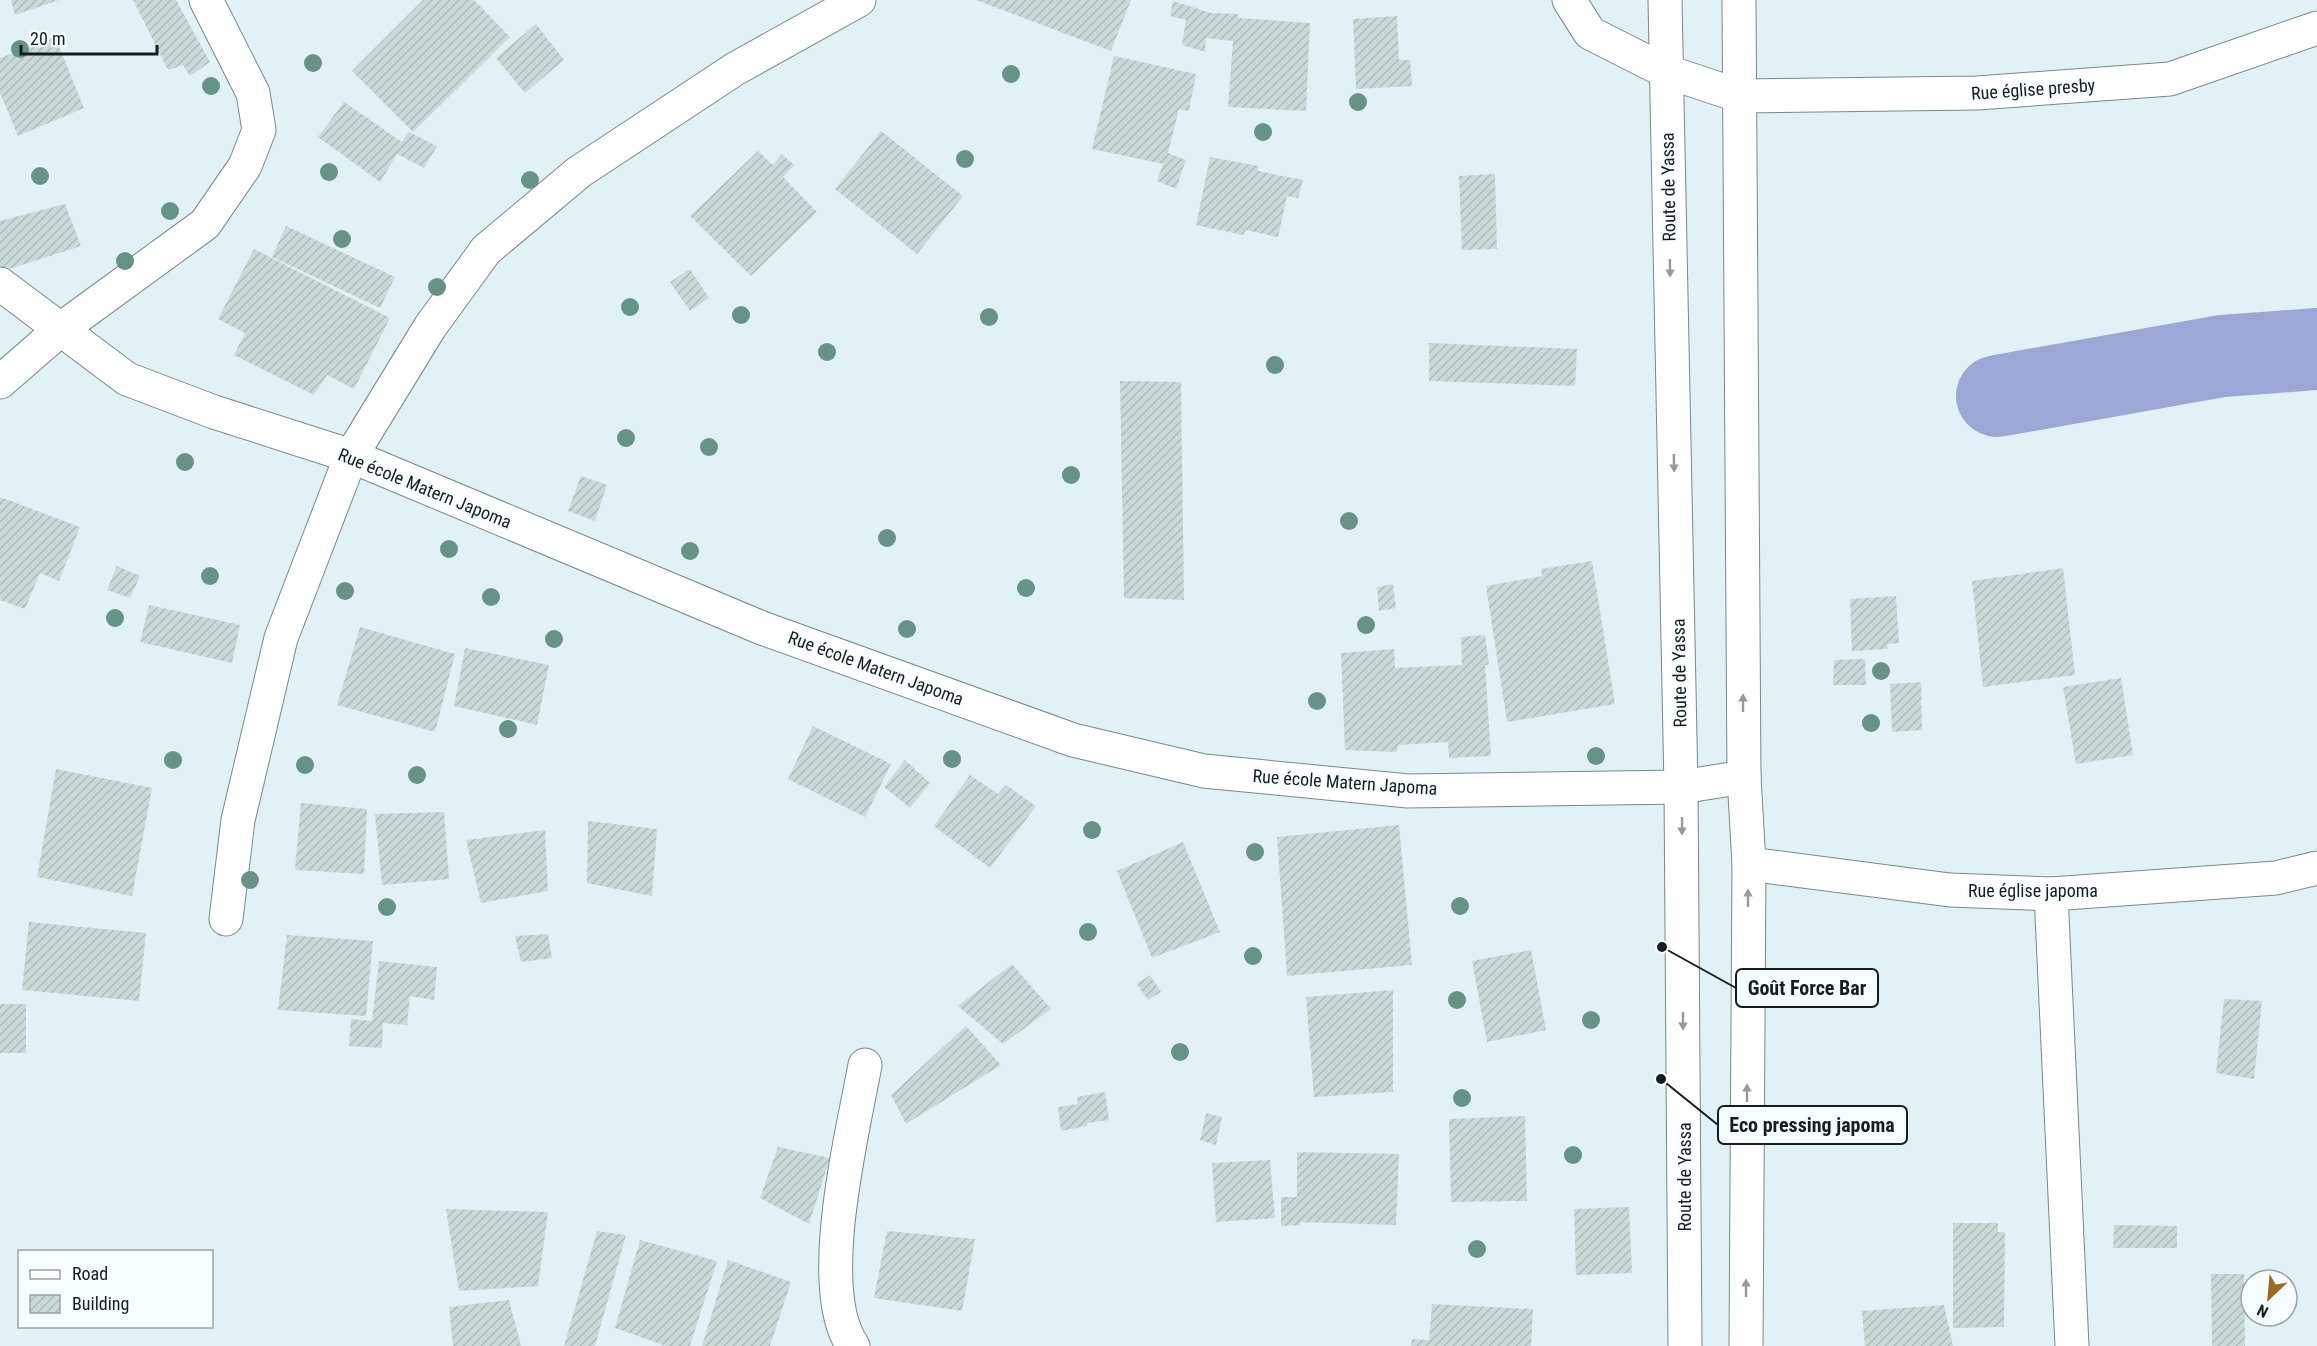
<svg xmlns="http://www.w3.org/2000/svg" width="2317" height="1346" font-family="'Roboto Condensed',sans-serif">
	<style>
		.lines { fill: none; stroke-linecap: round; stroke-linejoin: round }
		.river { stroke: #9ba7d7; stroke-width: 82 }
		.building { fill: url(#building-hatch) }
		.minor-casing { stroke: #78888c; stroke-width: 35 }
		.primary-casing { stroke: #78888c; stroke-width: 35 }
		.minor { stroke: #fff; stroke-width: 33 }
		.primary { stroke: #fff; stroke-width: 33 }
		.tree { fill: #669385 }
		.oneway { fill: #97999a }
		.labels { text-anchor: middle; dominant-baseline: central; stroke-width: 5; stroke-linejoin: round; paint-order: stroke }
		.street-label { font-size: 18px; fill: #171d1f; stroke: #f6fdff }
		.leader { fill: none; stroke: #171d1f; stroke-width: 2 }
		.callout-dot { fill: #171d1f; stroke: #f6fdff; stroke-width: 2 }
		.callout { fill: #f6fdff; stroke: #171d1f; stroke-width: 2 }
		.callout-label { font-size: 20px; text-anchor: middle; font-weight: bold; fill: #171d1f }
	</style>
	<defs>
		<pattern id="building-hatch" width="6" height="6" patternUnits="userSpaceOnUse" patternTransform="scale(1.5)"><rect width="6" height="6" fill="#c9dbd8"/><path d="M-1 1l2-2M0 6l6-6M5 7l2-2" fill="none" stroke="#acbcb9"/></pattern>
	</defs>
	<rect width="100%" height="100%" fill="#e1f2f7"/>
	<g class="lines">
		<polyline class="river" points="1997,396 2222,356 2317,349"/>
	</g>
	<g class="building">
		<polygon points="11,0 59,0 15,15"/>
		<polygon points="133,0 176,0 210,62 190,76 183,65 168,70"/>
		<polygon points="423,0 474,0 510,37 413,132 352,71"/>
		<polygon points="976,0 1131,0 1111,51"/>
		<polygon points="1173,1 1211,13 1239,14 1238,18 1310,23 1306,111 1228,107 1233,41 1206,38 1205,52 1182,45 1186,20 1170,16"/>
		<polygon points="1397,16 1399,60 1410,60 1412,86 1356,89 1353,19"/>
		<polygon points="536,24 564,60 525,93 496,58"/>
		<polygon points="55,37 84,108 18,136 0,93 0,58"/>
		<polygon points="1114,56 1196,74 1189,111 1179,109 1168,153 1186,160 1176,189 1157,181 1163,164 1092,149"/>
		<polygon points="344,102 402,142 409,132 437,146 424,168 397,154 380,182 318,137"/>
		<polygon points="881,131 963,196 917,254 835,189"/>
		<polygon points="758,151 773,165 782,154 794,165 783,177 817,212 751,276 690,216"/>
		<polygon points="1210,157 1258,166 1258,171 1303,180 1298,198 1287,196 1278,237 1246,230 1243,235 1196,225"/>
		<polygon points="1495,174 1497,249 1462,250 1459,176"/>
		<polygon points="65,204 81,246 0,272 0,221"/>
		<polygon points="286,226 395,277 380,308 272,257"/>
		<polygon points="254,249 390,318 354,389 327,375 314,395 234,355 245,333 218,319"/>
		<polygon points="690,269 709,298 690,311 670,282"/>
		<polygon points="1429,343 1577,349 1575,386 1429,381"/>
		<polygon points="1120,381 1181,382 1184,600 1124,598"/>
		<polygon points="581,476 607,485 595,521 568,511"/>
		<polygon points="0,497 80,527 59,581 40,573 25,609 0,600"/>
		<polygon points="1592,561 1615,704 1507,722 1486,586 1542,576 1541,569"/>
		<polygon points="117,566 140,576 130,598 107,590"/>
		<polygon points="2063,568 2075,675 1983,687 1972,581"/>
		<polygon points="1393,584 1396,608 1379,611 1377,587"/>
		<polygon points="1896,596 1899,643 1887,644 1888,649 1852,651 1850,599"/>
		<polygon points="149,605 240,625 232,663 140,642"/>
		<polygon points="360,627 455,654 435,732 337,705"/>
		<polygon points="1485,635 1489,665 1485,665 1491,756 1449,758 1448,742 1398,745 1397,752 1345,750 1341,653 1394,649 1395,668 1462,665 1461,637"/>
		<polygon points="465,648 549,665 537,725 454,706"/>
		<polygon points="1865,659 1866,685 1833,685 1834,660"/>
		<polygon points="2121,678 2133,755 2076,764 2063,687"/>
		<polygon points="1921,682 1922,730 1892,732 1890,684"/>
		<polygon points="813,726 891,764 865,817 788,779"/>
		<polygon points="905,760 930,783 910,808 884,787"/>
		<polygon points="56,769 152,788 132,896 37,877"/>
		<polygon points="970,775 998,794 1006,785 1036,806 990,868 934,826"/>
		<polygon points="301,803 367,809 364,874 295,870"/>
		<polygon points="444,812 449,879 382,885 375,814"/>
		<polygon points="588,821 657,829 652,896 587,883"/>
		<polygon points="1399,825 1412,965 1287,976 1277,837"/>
		<polygon points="545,830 548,891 481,903 466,840"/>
		<polygon points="1183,842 1220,932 1152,958 1117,871"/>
		<polygon points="29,922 146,933 139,1001 22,990"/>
		<polygon points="548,934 552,958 521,962 515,936"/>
		<polygon points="287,935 373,941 366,1016 278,1010"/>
		<polygon points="1531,950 1546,1030 1487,1042 1472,961"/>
		<polygon points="379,961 437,967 434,1000 410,996 407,1025 383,1023 382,1048 349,1046 351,1019 372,1021"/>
		<polygon points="1012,964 1051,1009 1003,1044 958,1006"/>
		<polygon points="1150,975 1161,992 1148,1000 1137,984"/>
		<polygon points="1393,990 1393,1092 1314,1097 1306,997"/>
		<polygon points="2224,999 2262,1001 2254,1079 2216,1073"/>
		<rect x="0" y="1004" width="26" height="49"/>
		<polygon points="966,1026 1001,1065 906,1124 891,1095"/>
		<polygon points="1105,1092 1109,1120 1087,1123 1087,1126 1061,1131 1058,1107 1078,1104 1077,1097"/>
		<polygon points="1206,1113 1222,1117 1216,1145 1200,1140"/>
		<polygon points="1525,1116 1527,1201 1451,1202 1449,1119"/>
		<polygon points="778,1147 830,1158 809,1224 760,1198"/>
		<polygon points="1297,1152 1399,1154 1396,1225 1300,1222 1300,1225 1281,1226 1281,1197 1297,1197"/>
		<polygon points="1270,1160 1275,1218 1216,1222 1212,1163"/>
		<polygon points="1629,1207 1632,1273 1576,1275 1574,1209"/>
		<polygon points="446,1209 548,1212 538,1286 459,1291"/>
		<polygon points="1953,1223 1998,1223 1998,1232 2005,1232 2004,1327 1953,1328"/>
		<polygon points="2114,1225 2177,1226 2177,1248 2113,1248"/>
		<polygon points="597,1231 626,1235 595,1346 564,1346"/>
		<polygon points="887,1231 975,1239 962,1311 874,1298"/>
		<polygon points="640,1240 717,1261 690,1346 666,1346 615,1328"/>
		<polygon points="728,1260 791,1282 770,1346 702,1346"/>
		<polygon points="2211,1274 2244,1274 2245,1346 2212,1346"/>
		<polygon points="509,1300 521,1346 453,1346 449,1307"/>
		<polygon points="1432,1304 1533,1309 1531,1346 1411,1346 1412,1339 1429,1340"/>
		<polygon points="1944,1305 1953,1346 1865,1346 1862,1311"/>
	</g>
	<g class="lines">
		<g class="minor-casing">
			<g id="minor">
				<polyline points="1569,0 1590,33 1665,71 1740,96 1977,93 2170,79 2317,28"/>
				<polyline points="0,284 127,379 214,412 351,456 762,628 1073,740 1204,771 1408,791 1681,787 1744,777"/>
				<polyline points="0,382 61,329 205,224 245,166 259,130 253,93 206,0"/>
				<polyline points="1749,864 1950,890 2051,894 2276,878 2317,868"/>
				<polyline points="2051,894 2072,1346"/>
				<polyline points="226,919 238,820 281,638 351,456 430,327 486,250 579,172 735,69 859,0"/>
				<path d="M853 1346C813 1289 853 1132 865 1065"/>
			</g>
		</g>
		<g class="primary-casing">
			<g id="primary">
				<polyline points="1665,0 1681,787 1685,1346"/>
				<polyline points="1739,0 1744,777 1749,864 1746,1346"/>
			</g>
		</g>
		<use href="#minor" class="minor"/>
		<use href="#primary" class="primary"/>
	</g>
	<g class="tree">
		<circle cx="20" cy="49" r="9"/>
		<circle cx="313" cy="63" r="9"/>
		<circle cx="1011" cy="74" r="9"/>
		<circle cx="211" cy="86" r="9"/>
		<circle cx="1358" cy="102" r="9"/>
		<circle cx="1263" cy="132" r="9"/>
		<circle cx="965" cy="159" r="9"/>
		<circle cx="329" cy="172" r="9"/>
		<circle cx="40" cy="176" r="9"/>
		<circle cx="530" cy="180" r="9"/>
		<circle cx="170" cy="211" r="9"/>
		<circle cx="342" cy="239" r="9"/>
		<circle cx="125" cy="261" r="9"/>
		<circle cx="437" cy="287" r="9"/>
		<circle cx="630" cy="307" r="9"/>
		<circle cx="741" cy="315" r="9"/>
		<circle cx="989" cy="317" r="9"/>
		<circle cx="827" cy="352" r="9"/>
		<circle cx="1275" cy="365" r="9"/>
		<circle cx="626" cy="438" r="9"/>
		<circle cx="709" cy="447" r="9"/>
		<circle cx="185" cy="462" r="9"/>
		<circle cx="1071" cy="475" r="9"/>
		<circle cx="1349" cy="521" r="9"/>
		<circle cx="887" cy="538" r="9"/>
		<circle cx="449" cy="549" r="9"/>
		<circle cx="690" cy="551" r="9"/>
		<circle cx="210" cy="576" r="9"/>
		<circle cx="1026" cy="588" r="9"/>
		<circle cx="345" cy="591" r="9"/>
		<circle cx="491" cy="597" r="9"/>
		<circle cx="115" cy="618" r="9"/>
		<circle cx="1366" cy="625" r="9"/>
		<circle cx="907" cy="629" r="9"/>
		<circle cx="554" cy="639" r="9"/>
		<circle cx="1881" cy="671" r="9"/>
		<circle cx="1317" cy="701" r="9"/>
		<circle cx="1871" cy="723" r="9"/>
		<circle cx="508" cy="729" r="9"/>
		<circle cx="1596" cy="756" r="9"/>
		<circle cx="952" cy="759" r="9"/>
		<circle cx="173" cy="760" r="9"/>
		<circle cx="305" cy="765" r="9"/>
		<circle cx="417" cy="775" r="9"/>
		<circle cx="1092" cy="830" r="9"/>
		<circle cx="1255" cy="852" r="9"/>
		<circle cx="250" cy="880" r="9"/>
		<circle cx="1460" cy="906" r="9"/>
		<circle cx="387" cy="907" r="9"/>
		<circle cx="1088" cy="932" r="9"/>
		<circle cx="1253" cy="956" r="9"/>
		<circle cx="1457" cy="1000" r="9"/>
		<circle cx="1591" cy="1020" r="9"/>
		<circle cx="1180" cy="1052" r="9"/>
		<circle cx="1462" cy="1098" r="9"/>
		<circle cx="1573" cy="1155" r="9"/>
		<circle cx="1477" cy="1249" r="9"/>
	</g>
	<defs><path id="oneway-solid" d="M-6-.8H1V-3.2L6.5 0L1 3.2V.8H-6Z" transform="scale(1.5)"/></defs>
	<g class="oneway">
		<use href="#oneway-solid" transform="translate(1670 268) rotate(89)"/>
		<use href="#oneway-solid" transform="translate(1674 463) rotate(89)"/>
		<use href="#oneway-solid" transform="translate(1743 703) rotate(-90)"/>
		<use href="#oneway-solid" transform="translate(1682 826) rotate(90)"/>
		<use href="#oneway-solid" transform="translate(1748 898) rotate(-90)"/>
		<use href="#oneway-solid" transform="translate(1683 1021) rotate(90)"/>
		<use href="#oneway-solid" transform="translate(1747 1093) rotate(-90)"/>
		<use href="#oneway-solid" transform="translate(1746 1288) rotate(-90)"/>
	</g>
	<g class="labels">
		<g class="street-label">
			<text transform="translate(2033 89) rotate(-4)">Rue église presby</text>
			<text transform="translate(1668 187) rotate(-91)">Route de Yassa</text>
			<text transform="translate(425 488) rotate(22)">Rue école Matern Japoma</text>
			<text transform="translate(876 668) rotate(20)">Rue école Matern Japoma</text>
			<text transform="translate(1679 673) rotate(-91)">Route de Yassa</text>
			<text transform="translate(1345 782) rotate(4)">Rue école Matern Japoma</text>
			<text x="2033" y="890">Rue église japoma</text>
			<text transform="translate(1684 1177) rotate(-90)">Route de Yassa</text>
		</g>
	</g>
	<path class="leader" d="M1662 947L1736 988M1661 1079L1718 1125"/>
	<g class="callout-dot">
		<circle cx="1662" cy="947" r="6"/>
		<circle cx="1661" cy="1079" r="6"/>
	</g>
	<g class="callout">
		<rect x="1736" y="969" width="142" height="38" rx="6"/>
		<rect x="1718" y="1106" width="189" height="38" rx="6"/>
	</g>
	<g class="callout-label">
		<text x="1807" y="995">Goût Force Bar</text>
		<text x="1812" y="1132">Eco pressing japoma</text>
	</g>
	<rect x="18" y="1250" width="195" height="78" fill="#f6fdff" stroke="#9da3a5" stroke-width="1.5"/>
	<rect x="30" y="1270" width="30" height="9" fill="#ffffff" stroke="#9da3a5" stroke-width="1.5"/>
	<text x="72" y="1280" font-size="18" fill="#171d1f">Road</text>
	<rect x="30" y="1295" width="30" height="18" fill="url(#building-hatch)" stroke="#9da3a5" stroke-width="1.5"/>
	<text x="72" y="1310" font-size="18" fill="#171d1f">Building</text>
	<g transform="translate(2269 1298) rotate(206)"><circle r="28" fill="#f6fdff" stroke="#9da3a5" stroke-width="1.5"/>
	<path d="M0-4.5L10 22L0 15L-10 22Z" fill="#9e6a22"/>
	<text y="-9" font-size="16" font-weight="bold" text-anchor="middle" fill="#171d1f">N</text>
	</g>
	<path d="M21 45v9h136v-9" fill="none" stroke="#171d1f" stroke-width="3"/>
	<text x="30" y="45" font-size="18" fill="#171d1f" stroke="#f6fdff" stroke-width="4.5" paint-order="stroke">20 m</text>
</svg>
